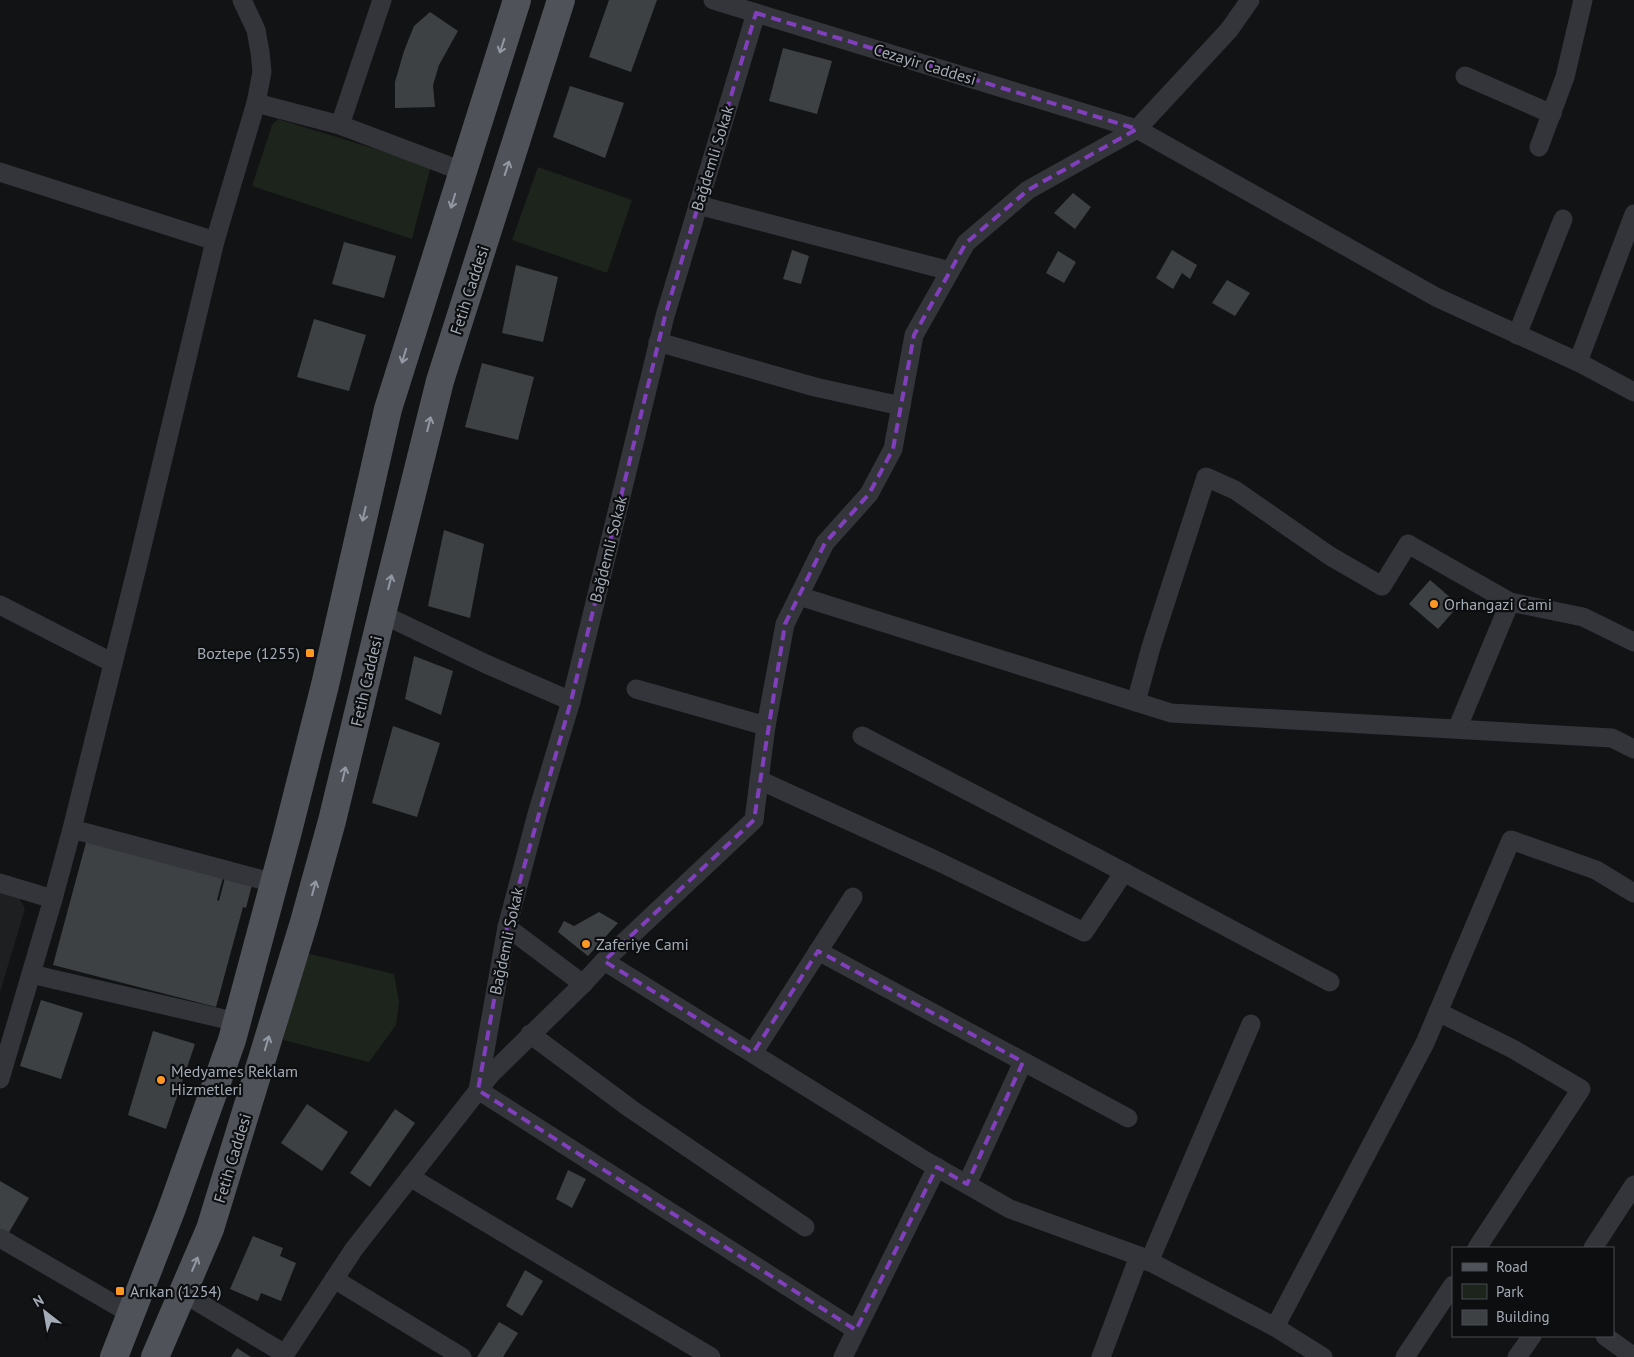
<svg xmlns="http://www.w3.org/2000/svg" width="1634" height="1357" font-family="'PT Sans',sans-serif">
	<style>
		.built { fill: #1e1f21 }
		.green { fill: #1c241c }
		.building { fill: #3e4144 }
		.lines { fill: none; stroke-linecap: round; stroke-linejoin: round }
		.street { stroke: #33353a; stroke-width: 19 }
		.primary { stroke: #4f5259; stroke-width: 28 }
		.oneway { stroke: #9299a3 }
		.marked { fill: none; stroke: #813fbe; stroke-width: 4; stroke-dasharray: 10 6; stroke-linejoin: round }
		.poi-dot { fill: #ff9720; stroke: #0d0e0f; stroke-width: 2 }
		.labels { text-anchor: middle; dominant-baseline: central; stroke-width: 4.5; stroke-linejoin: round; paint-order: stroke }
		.street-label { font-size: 16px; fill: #a3abb6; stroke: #0d0e0f }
		.poi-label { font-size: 16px; fill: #a3abb6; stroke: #0d0e0f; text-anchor: start }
	</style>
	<rect width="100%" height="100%" fill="#121314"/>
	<polygon class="built" points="0,891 18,896 25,909 0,992"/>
	<g class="green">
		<polygon points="278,119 431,166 412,239 252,186 272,125"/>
		<polygon points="538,167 632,200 607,273 512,240"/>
		<polygon points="306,953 394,974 399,1002 396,1025 369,1062 283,1040"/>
	</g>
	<g class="building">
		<polygon points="609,0 657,0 631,72 589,57"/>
		<polygon points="430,12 458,31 439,65 433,85 435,107 395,108 395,82 404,51 414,26"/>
		<polygon points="783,48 832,61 817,114 769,101"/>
		<polygon points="570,86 624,103 605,158 553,137"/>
		<polygon points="1073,193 1091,207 1075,229 1054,213"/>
		<polygon points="344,242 396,256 384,298 332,284"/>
		<polygon points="792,250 809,256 801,284 783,279"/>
		<polygon points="1172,250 1197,265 1190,279 1182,273 1173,289 1156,278"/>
		<polygon points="1058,251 1076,262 1064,283 1046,273"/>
		<polygon points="516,265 558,277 543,342 502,333"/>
		<polygon points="1227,280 1250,293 1235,316 1212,303"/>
		<polygon points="314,319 366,335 349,391 297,377"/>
		<polygon points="482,363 534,377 518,440 465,427"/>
		<polygon points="444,530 484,544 470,618 428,606"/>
		<polygon points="1430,580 1459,605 1438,629 1409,604"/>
		<polygon points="414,656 453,671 441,715 405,699"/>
		<polygon points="393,726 440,743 417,817 372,803"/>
		<polygon points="88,835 225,870 217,900 219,901 226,874 253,881 246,908 243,907 216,1007 53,965"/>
		<polygon points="599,912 618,923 588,956 558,932 564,921 574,926"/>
		<polygon points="41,1000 83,1013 61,1079 20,1066"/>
		<polygon points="153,1031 195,1044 166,1129 128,1115"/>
		<polygon points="307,1104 348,1132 322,1171 281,1143"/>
		<polygon points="395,1109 415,1123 370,1187 350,1173"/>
		<polygon points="568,1170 586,1179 572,1208 556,1199"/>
		<polygon points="0,1181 29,1198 8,1234 0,1229"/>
		<polygon points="253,1236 283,1248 280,1256 296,1263 281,1301 261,1293 258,1301 230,1289"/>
		<polygon points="525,1270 543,1281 522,1316 506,1306"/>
		<polygon points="499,1322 518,1333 503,1357 477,1357"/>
		<polygon points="237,1348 251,1357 231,1357"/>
	</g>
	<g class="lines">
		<g class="street">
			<polyline points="713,0 1137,129 1436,297 1578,362 1634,392"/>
			<polyline points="756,13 665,316 571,701 537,814 507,927 478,1090 856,1330"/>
			<polyline points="1465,76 1552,114"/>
			<polyline points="256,103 340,125 462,171"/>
			<polyline points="340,125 382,0"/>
			<polyline points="1539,147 1565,77 1583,0"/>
			<polyline points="0,172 215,241"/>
			<polyline points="698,205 950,271"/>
			<polyline points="1517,335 1563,219"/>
			<polyline points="658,342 815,387 901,406"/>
			<polyline points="1578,362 1634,214"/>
			<polyline points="799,596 1171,713 1612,738 1634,749"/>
			<polyline points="0,605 113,663"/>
			<polyline points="382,614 486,664 571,701"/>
			<polyline points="636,689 766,726"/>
			<polyline points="1136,702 1151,647 1206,477 1235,490 1330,556 1382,586 1408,544 1510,602"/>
			<polyline points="1457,729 1510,602 1583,617 1634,642"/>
			<polyline points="862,736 1097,858 1330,982"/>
			<polyline points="759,780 935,860 1084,932 1124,872"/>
			<polyline points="72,829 274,883"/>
			<polyline points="0,883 53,899"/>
			<polyline points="507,927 583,984"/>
			<polyline points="818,951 1128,1118"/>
			<polyline points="604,961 929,1163 1010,1209 1139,1256 1275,1327 1323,1357"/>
			<polyline points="31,974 237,1022"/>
			<polyline points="1438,1012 1513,1049 1581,1089 1477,1248"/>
			<polyline points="530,1034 631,1109 805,1227"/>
			<polyline points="753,1053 853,897"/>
			<polyline points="0,1079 53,899 72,829 138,563 215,241 256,103 262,72 260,52 256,30 242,0"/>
			<polyline points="410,1177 711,1357"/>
			<polyline points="967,1184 1023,1062"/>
			<polyline points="0,1238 131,1314"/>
			<polyline points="1593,1248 1634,1185"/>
			<polyline points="1149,1262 1251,1024"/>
			<polyline points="334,1279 462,1357"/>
			<polyline points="183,1293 285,1354"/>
			<polyline points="1275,1327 1425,1043 1511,840 1596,870 1634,893"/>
			<polyline points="1605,1336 1634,1357"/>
			<polyline points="283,1357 354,1249 491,1074 583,984 604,961 754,820 766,726 785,624 825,543 869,494 893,449 914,335 966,243 1028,190 1137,129 1229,30 1250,0"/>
			<polyline points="843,1357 937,1167"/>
			<polyline points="1101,1357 1139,1256"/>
			<polyline points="1405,1357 1453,1285"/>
			<polyline points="1517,1357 1532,1336"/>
		</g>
		<g class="primary">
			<polyline points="114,1357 171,1211 232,1040 287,835 325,685 388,409 517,0"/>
			<polyline points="155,1357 210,1229 304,922 332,821 382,614 440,381 561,0"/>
		</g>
	</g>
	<defs><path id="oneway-shaft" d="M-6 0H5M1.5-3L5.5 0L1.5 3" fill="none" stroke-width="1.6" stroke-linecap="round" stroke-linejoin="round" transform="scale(1.25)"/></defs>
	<g class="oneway">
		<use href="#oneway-shaft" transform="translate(502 46) rotate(108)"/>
		<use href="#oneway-shaft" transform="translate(507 168) rotate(-72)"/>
		<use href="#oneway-shaft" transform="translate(453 201) rotate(107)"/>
		<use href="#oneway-shaft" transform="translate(404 356) rotate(107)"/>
		<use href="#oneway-shaft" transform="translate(429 424) rotate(-76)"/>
		<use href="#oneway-shaft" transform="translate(364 514) rotate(103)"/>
		<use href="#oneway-shaft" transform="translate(390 582) rotate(-76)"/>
		<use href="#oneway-shaft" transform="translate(344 774) rotate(-77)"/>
		<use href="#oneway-shaft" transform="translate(314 888) rotate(-75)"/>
		<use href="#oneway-shaft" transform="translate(267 1043) rotate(-73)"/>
		<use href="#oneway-shaft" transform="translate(195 1264) rotate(-67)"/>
	</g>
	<path class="marked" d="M756 13 1137 129 1028 190 966 243 914 335 893 449 869 494 825 543 785 624 754 820 604 961 753 1053 818 951 1023 1062 967 1184 937 1167 856 1330 478 1090 507 927 571 701 665 316Z"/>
	<g class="poi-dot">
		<circle cx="1434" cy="604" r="5"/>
		<rect x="305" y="648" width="10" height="10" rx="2.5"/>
		<circle cx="586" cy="944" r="5"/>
		<circle cx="161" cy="1080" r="5"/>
		<rect x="115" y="1286" width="10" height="10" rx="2.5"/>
	</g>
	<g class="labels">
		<g class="street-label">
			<text transform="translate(925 64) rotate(17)">Cezayir Caddesi</text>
			<text transform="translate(712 158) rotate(-73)">Bağdemli Sokak</text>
			<text transform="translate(469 290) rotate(-72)">Fetih Caddesi</text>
			<text transform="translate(608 549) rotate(-76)">Bağdemli Sokak</text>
			<text transform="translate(366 681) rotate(-77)">Fetih Caddesi</text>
			<text transform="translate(506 941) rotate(-78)">Bağdemli Sokak</text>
			<text transform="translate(232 1158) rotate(-73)">Fetih Caddesi</text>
		</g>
		<g class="poi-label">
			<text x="1444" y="604">Orhangazi Cami</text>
			<text x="300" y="653" text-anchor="end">Boztepe (1255)</text>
			<text x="596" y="944">Zaferiye Cami</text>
			<text x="171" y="1071">Medyames Reklam<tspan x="171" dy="18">Hizmetleri</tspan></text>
			<text x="130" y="1291">Arıkan (1254)</text>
		</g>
	</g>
	<rect x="1452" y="1247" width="162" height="90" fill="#0d0e0f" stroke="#494d52"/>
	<rect x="1462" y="1263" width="25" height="8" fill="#4f5259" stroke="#494d52"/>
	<text x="1496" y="1272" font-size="15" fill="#a3abb6">Road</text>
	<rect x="1462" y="1284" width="25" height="15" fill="#1c241c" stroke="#494d52"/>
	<text x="1496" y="1297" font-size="15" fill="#a3abb6">Park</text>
	<rect x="1462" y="1310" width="25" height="15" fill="#3e4144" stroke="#494d52"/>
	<text x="1496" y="1322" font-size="15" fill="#a3abb6">Building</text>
	<g transform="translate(45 1312) rotate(329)" stroke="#0d0e0f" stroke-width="4" paint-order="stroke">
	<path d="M0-4L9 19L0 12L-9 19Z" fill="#a3abb6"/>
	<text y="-8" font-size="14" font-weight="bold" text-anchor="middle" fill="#a3abb6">N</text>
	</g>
</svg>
